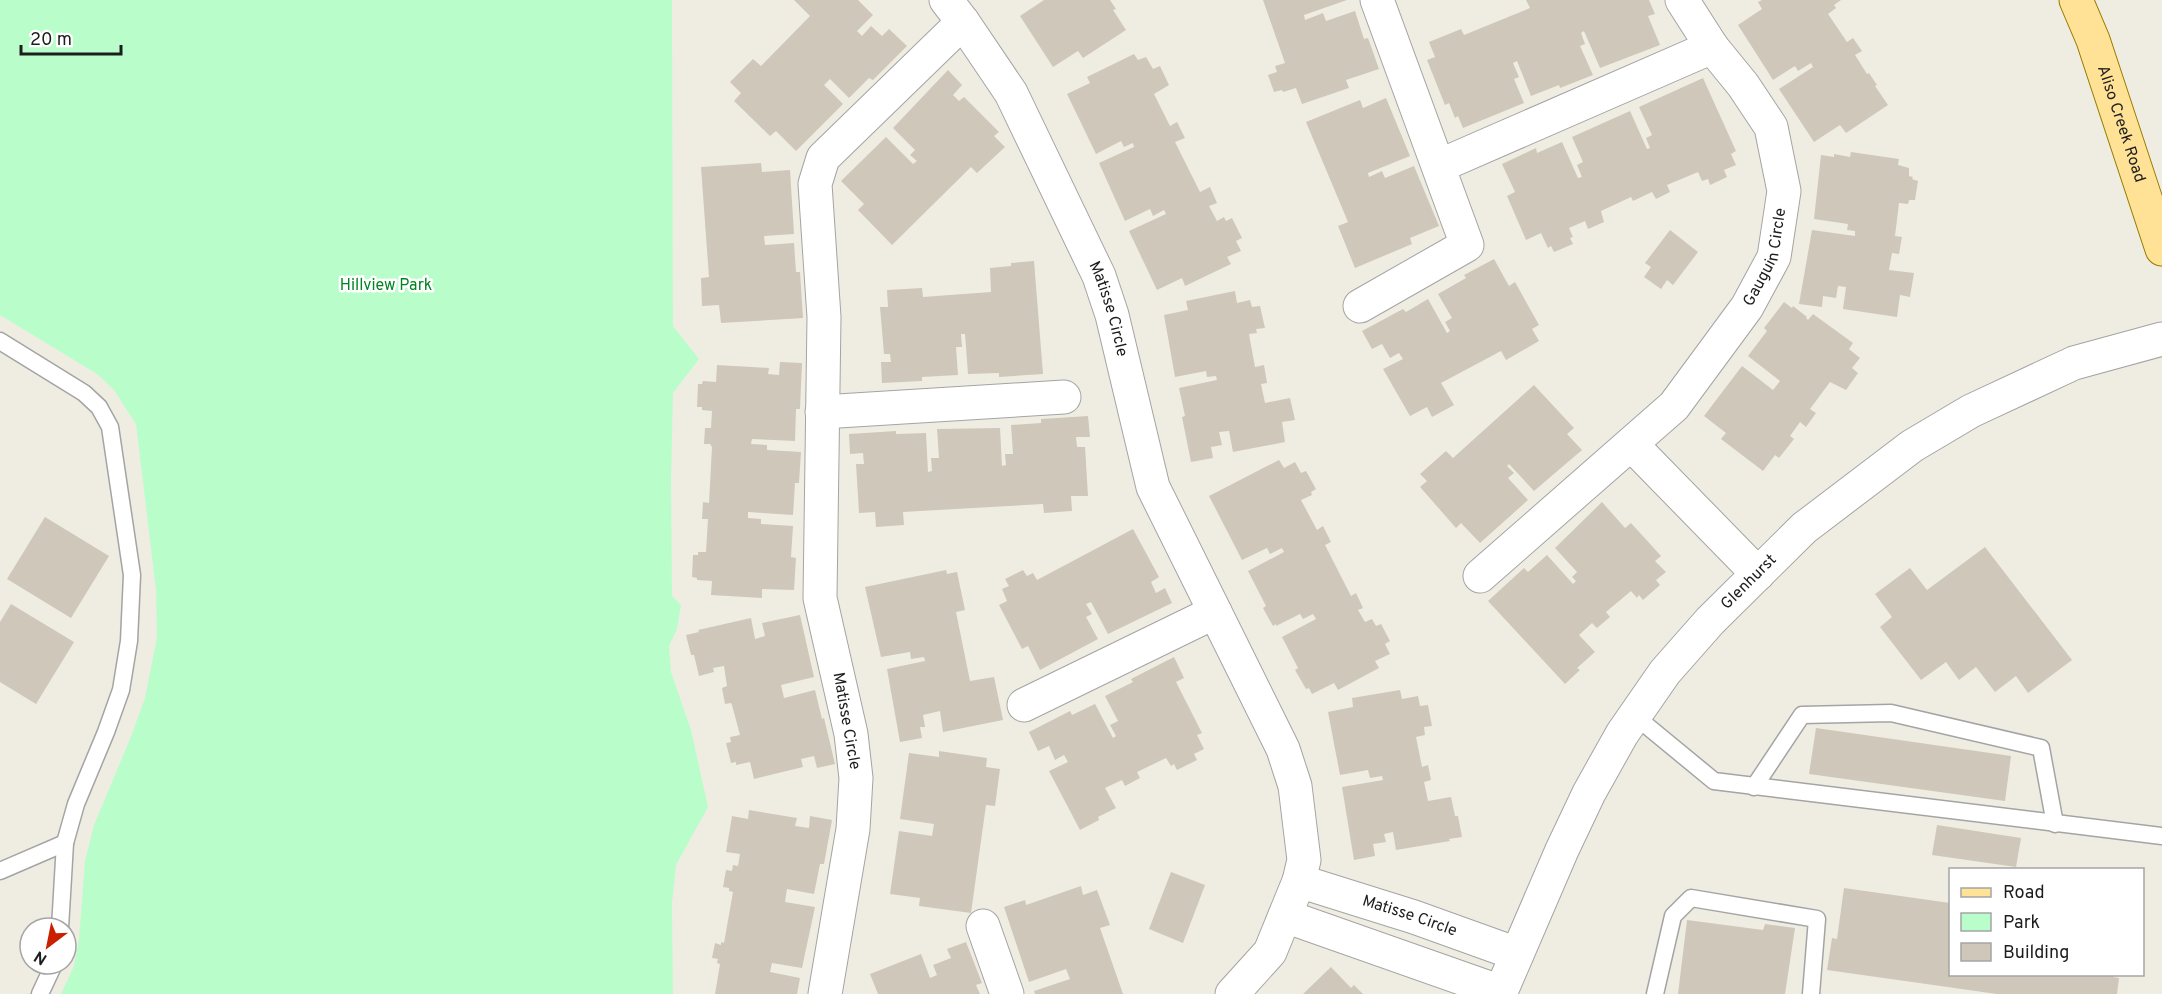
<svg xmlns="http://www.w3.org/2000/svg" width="2162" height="994" font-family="Overpass,sans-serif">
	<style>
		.park { fill: #b9feca }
		.building { fill: #cfc7ba }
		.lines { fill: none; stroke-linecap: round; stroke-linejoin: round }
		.service-casing { stroke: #a4a4a4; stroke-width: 19 }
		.minor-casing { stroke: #a4a4a4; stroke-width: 35 }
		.tertiary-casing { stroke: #a4a4a4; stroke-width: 35 }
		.primary-casing { stroke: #957c00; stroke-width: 35 }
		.service { stroke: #fff; stroke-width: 16 }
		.minor { stroke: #fff; stroke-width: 33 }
		.tertiary { stroke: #fff; stroke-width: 33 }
		.primary { stroke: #ffe296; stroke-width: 33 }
		.labels { text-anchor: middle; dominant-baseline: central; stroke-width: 5; stroke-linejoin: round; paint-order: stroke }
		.street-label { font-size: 16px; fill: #1d1d1d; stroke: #fff }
		.park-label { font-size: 16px; fill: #018421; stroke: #fff }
	</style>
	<rect width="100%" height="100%" fill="#efede1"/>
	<polygon class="park" points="0,0 672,0 673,326 699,359 673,393 671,479 672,596 681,605 677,629 669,646 671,672 691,730 708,807 676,865 672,903 673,994 61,994 74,966 79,939 85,861 94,825 130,739 145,698 157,637 156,590 136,424 114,390 97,374 0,315"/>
	<g class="building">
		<polygon points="794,0 858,0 873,15 857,31 862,36 871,26 882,36 889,29 907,46 873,80 869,78 849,98 830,79 824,85 843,104 796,151 776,131 770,136 734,101 741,93 730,82 753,59 761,66 810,16"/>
		<polygon points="1044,0 1110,0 1116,9 1113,10 1126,30 1083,58 1078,51 1053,67 1020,16"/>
		<polygon points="1263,0 1347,0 1304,15 1305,20 1323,13 1326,21 1355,11 1364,39 1368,38 1379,69 1346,80 1349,88 1302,104 1296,88 1283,92 1282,90 1274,92 1268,75 1277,72 1275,66 1285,63"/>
		<polygon points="1526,0 1649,0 1655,14 1648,16 1660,45 1600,68 1584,31 1581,33 1585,44 1580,46 1593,75 1560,88 1559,85 1531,96 1517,61 1513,63 1519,77 1514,79 1524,103 1463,128 1458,116 1455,118 1449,103 1445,105 1427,60 1435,57 1429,42 1461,29 1464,35 1530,8"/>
		<polygon points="1762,0 1841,0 1834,5 1836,8 1828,14 1847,42 1853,38 1862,51 1855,55 1867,74 1869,73 1877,85 1875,86 1888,105 1846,133 1840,125 1814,142 1779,89 1813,67 1811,63 1798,71 1795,66 1773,80 1738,25 1762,9 1758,2"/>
		<polygon points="1134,54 1138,60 1146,57 1153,69 1160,66 1169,85 1154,94 1170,126 1177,122 1185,138 1175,142 1200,192 1210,187 1217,203 1209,206 1217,221 1224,217 1226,221 1232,218 1242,238 1236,241 1241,251 1227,257 1231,264 1185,286 1182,278 1157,290 1129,231 1166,214 1164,210 1153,216 1150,209 1125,221 1099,163 1134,147 1133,143 1124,147 1121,141 1096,154 1067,94 1090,83 1087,77"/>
		<polygon points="948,70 962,85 953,95 959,101 964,97 999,132 994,136 1005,147 977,173 971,167 892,245 858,210 864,204 841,181 886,137 913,164 917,161 910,155 915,150 893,128"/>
		<polygon points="1703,78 1736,151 1731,154 1736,165 1724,170 1727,177 1710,185 1708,179 1702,181 1698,172 1667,185 1670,192 1656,199 1652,192 1633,201 1631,197 1601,211 1604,222 1588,229 1585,221 1569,228 1573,237 1570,238 1573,244 1554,252 1551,246 1548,248 1541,233 1526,240 1507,196 1515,192 1502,164 1536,148 1537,153 1562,142 1578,178 1582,177 1577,165 1583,162 1572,137 1630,111 1647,149 1650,148 1646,138 1652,135 1639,107"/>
		<polygon points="1386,98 1410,156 1368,173 1369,177 1382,171 1385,178 1414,166 1439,226 1410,238 1412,244 1355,268 1338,226 1348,222 1306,122 1360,100 1363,108"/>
		<polygon points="1851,152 1899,159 1898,165 1909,168 1909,176 1913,177 1912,179 1918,181 1915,200 1909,200 1908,204 1899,203 1895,236 1902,237 1899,254 1892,253 1889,270 1914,273 1910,297 1900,295 1897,317 1843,309 1846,287 1838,286 1836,298 1823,296 1822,307 1799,304 1812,230 1855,236 1855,231 1847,230 1848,224 1814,219 1821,155 1834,157 1834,154 1850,157"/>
		<polygon points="761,163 762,172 790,170 794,234 764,236 765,245 794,243 796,272 800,272 803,318 721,323 719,305 702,306 701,278 709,277 701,167"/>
		<polygon points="1670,230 1698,252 1673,285 1667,280 1661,289 1644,277 1651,267 1645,263"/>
		<polygon points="1494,259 1509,286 1515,282 1539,325 1532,329 1539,341 1506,360 1501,351 1441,383 1454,405 1432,417 1427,407 1410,416 1383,369 1403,359 1399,353 1390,358 1382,344 1372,349 1362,331 1403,309 1406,312 1428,299 1447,333 1450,331 1445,322 1452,318 1438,294 1466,278 1464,275"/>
		<polygon points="1034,261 1043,374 999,377 999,373 968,374 965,334 961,334 962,347 956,347 958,375 922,377 922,381 882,383 881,362 891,362 890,354 884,354 880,307 888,307 887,290 922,288 923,297 991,292 990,268 1011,266 1011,263"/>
		<polygon points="1235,291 1237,303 1250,300 1252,307 1260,306 1265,328 1256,329 1257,333 1249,334 1255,367 1264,365 1267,383 1261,384 1265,403 1290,398 1295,420 1282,422 1285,442 1233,452 1229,431 1219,432 1222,445 1211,447 1213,458 1191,462 1182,417 1185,416 1179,388 1217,380 1216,376 1207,377 1206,371 1175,377 1164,315 1188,310 1186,301"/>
		<polygon points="1784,302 1792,308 1793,306 1807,317 1806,318 1808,320 1813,314 1853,343 1849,349 1860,358 1852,368 1858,373 1846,390 1830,382 1810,409 1816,413 1806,427 1800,422 1790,436 1794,439 1779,458 1775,455 1763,471 1721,439 1726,433 1704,416 1742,366 1773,390 1780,381 1748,356 1767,331 1764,328"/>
		<polygon points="780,362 802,363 800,409 796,409 795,441 752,439 751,444 767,445 767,450 801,452 799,483 795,483 793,515 748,512 748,518 761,519 761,524 793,526 791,557 796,558 794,590 762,589 762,598 711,595 712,581 697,580 697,578 692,577 693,555 698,555 698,552 706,552 708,519 702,519 703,502 709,503 712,447 710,444 704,444 705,428 711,428 712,411 702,410 702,407 697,407 698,384 702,384 703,381 716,382 717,365 769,368 768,374 779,375"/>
		<polygon points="1534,385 1574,428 1567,434 1582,450 1534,491 1509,464 1507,466 1514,473 1508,478 1528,500 1480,543 1461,523 1456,528 1420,487 1427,481 1420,474 1446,451 1453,458"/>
		<polygon points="1088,416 1090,437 1076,437 1077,447 1085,447 1088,496 1071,496 1072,511 1044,513 1043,504 903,512 904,525 876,527 875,512 859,513 856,464 864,464 863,453 850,454 849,434 896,431 896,434 926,433 928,472 932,471 931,458 939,458 937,429 1000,428 1002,466 1006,465 1005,454 1013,454 1011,425 1041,423 1041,419"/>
		<polygon points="1279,460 1284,468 1295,462 1301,473 1306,471 1316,489 1311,492 1312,495 1301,500 1317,530 1323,526 1331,542 1325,545 1351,596 1356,593 1363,608 1358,610 1365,622 1372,619 1376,626 1381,624 1390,641 1385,644 1390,654 1375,661 1379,668 1338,690 1334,683 1312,694 1309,688 1306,689 1295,670 1298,668 1282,637 1316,619 1313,614 1303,619 1300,614 1276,626 1276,624 1273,626 1263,608 1266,606 1248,571 1284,552 1282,548 1270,554 1267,548 1242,560 1209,496"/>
		<polygon points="1602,502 1625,528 1631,523 1661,556 1655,561 1666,572 1656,580 1660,585 1643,600 1639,595 1637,598 1631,591 1606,612 1610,617 1597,628 1592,623 1579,635 1595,652 1577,668 1580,670 1565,684 1488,601 1524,568 1528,572 1547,555 1573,584 1576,581 1572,577 1577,572 1555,548"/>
		<polygon points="45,517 109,556 71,618 7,579"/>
		<polygon points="1133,529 1159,577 1151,582 1156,593 1165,588 1172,603 1108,634 1091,602 1086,604 1092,614 1086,617 1098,639 1040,670 1028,646 1022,649 999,605 1007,601 1002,589 1009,586 1005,579 1023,570 1027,576 1033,573 1037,580"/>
		<polygon points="1985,547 2072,660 2028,693 2016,676 1995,692 1976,667 1959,680 1946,662 1921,680 1880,627 1892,617 1875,594 1910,568 1927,590"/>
		<polygon points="946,570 947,574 957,572 965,610 956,612 970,681 994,677 1003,720 943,732 940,711 923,715 925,727 920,727 922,738 900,742 887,669 925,661 924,657 911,659 910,652 881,657 865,587"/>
		<polygon points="11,604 74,642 36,704 0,682 0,622"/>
		<polygon points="800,615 814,677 781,685 784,698 815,690 822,719 824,718 835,764 817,768 814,756 801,759 803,767 754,779 750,762 736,765 736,762 731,763 726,743 731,742 730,737 740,735 732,705 731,703 725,704 722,688 727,686 724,666 713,668 714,672 699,676 694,655 691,655 686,635 699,632 698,630 751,618 755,639 765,636 762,623"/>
		<polygon points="1174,657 1184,678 1176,682 1202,733 1197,735 1204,749 1194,754 1197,760 1177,770 1174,764 1171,766 1166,758 1137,772 1140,778 1125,786 1122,780 1105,788 1116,808 1098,817 1099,820 1080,830 1049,771 1068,762 1064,755 1055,760 1049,746 1038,751 1029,732 1070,711 1072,715 1095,704 1113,738 1116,736 1110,725 1118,721 1105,696 1133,682 1131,679"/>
		<polygon points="1400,690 1402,699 1418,696 1420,706 1428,705 1432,726 1424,727 1425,735 1416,737 1422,767 1428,765 1431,780 1424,782 1428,801 1451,797 1455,816 1458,816 1462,837 1449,839 1450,841 1396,850 1393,832 1384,834 1386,842 1373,844 1375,856 1354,860 1342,787 1383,780 1382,776 1370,778 1368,770 1340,775 1328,712 1353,707 1352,698"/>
		<polygon points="1816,728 2011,756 2005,801 1809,774"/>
		<polygon points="939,751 987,758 986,767 1000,769 995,806 986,805 971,913 919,906 920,898 890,894 899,831 932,836 934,824 900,819 909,753 939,757"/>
		<polygon points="749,810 797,818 795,826 809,828 810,816 832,820 824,864 820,864 814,894 787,889 785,902 815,907 802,968 772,963 770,972 800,978 797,994 715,994 720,964 717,963 718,959 712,958 715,943 721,945 721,942 724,943 733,892 729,891 729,888 723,887 726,870 732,871 733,865 738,866 740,854 726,852 732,816 748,819"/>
		<polygon points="1937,825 2021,838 2016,867 1932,855"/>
		<polygon points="1171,872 1205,885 1183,943 1149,929"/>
		<polygon points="1081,886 1083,895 1097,890 1110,925 1100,928 1123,994 1035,994 1034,991 1070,979 1066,969 1029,982 1004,907 1025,900 1026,905"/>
		<polygon points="1844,888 1950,903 1950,974 2113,974 2113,977 2119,978 2117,994 1997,994 1827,970 1832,938 1837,939"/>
		<polygon points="1687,920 1763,930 1765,924 1795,928 1785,994 1678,994"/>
		<polygon points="966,942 982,983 976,985 980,994 878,994 870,974 921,954 930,978 937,975 933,965 951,958 947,949"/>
		<polygon points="1331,967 1351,988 1354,985 1363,994 1303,994"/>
	</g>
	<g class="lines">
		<g class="service-casing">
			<g id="service">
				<polyline points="0,341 84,393 99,407 110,427 132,575 129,641 121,690 106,732 76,804 65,843 60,928"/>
				<polyline points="1635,716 1714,781 2162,836"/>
				<polyline points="1754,787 1802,715 1891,713 2041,748 2055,824"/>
				<polyline points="0,871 65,843"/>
				<polyline points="40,994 54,964"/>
				<polyline points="1655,994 1673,916 1691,898 1817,919 1811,994"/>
			</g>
		</g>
		<g class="minor-casing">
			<g id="minor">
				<polyline points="946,0 963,22"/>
				<polyline points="1439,166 1712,47"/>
				<polyline points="1360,306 1467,245 1377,0"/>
				<polyline points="822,412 1064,397"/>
				<polyline points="1632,445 1758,574"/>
				<path id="s1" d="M1480 576 1674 406 1747 307 1774 257 1784 191 1771 127 1743 85 1712 47 1682 0"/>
				<polyline points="1024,705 1215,612"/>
				<path id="s2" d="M1299 881 1414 917 1517 954"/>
				<polyline points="1285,916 1501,992"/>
				<polyline points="983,926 1007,994"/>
				<path id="s3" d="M825 994 853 829 856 778 851 734 820 598 824 317 815 184 823 158 963 22 1011 93 1099 276 1112 315 1153 487 1283 749 1295 786 1304 860 1299 881 1270 952 1232 994"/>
			</g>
		</g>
		<g class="tertiary-casing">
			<g id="tertiary">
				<path id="s4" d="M1500 994 1562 850 1589 793 1622 734 1665 672 1710 621 1804 528 1912 446 1971 411 2074 363 2162 339"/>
			</g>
		</g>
		<g class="primary-casing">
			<g id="primary">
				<path id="s5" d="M2076 0 2093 40 2162 249"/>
			</g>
		</g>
		<use href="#service" class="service"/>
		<use href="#minor" class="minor"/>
		<use href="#tertiary" class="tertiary"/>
		<use href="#primary" class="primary"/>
	</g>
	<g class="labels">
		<g class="street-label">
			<text stroke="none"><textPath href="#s5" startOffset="132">Aliso Creek Road</textPath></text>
			<text stroke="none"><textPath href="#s1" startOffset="435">Gauguin Circle</textPath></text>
			<text stroke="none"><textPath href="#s3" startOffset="1362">Matisse Circle</textPath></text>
			<text stroke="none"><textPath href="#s4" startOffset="486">Glenhurst</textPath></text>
			<text transform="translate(846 721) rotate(80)">Matisse Circle</text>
			<text stroke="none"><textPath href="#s2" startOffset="116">Matisse Circle</textPath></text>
		</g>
		<g class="park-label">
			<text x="386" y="286">Hillview Park</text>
		</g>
	</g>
	<rect x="1949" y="868" width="195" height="108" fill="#ffffff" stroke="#a5a5a5" stroke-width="1.5"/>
	<rect x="1961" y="888" width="30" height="9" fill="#ffe296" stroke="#a5a5a5" stroke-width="1.5"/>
	<text x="2003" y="898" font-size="18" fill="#1d1d1d">Road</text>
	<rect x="1961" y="913" width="30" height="18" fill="#b9feca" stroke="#a5a5a5" stroke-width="1.5"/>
	<text x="2003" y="928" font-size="18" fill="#1d1d1d">Park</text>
	<rect x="1961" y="943" width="30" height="18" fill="#cfc7ba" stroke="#a5a5a5" stroke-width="1.5"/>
	<text x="2003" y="958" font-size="18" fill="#1d1d1d">Building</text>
	<g transform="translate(48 946) rotate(212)"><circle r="28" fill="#ffffff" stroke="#a5a5a5" stroke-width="1.5"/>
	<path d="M0-4.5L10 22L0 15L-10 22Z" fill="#c92000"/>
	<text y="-9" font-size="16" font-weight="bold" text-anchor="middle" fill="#1d1d1d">N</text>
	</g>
	<path d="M21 45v9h100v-9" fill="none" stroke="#1d1d1d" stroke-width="3"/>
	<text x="30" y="45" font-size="18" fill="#1d1d1d" stroke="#ffffff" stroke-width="4.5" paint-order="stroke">20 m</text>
</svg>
